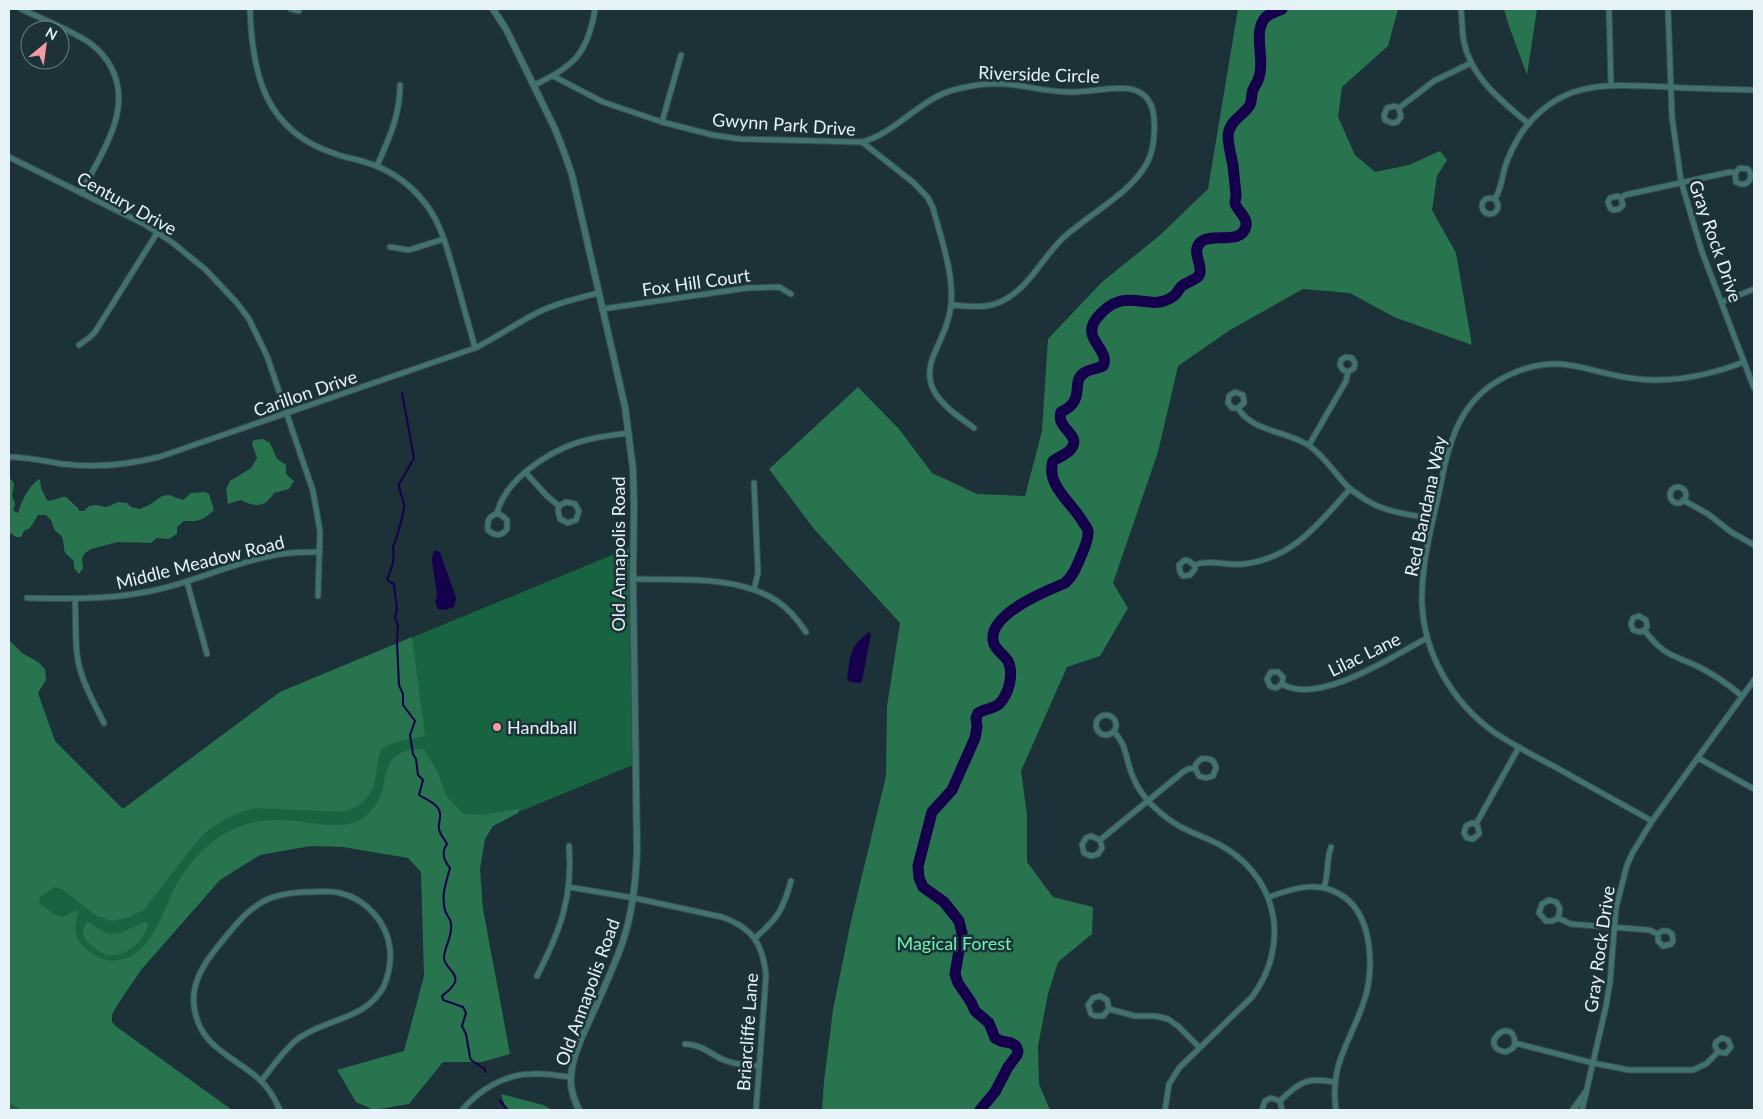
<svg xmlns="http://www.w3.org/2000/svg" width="1763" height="1119" font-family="Lato,sans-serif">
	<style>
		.green { fill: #186440 }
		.forest { fill: #28744e }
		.water { fill: #14004b }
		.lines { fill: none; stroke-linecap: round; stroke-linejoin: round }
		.stream { stroke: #14004b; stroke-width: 2 }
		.river { stroke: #14004b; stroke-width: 11 }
		.minor-casing { stroke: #384c53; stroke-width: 7 }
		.tertiary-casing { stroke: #384c53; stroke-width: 8 }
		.minor { stroke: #41726e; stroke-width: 5 }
		.tertiary { stroke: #41726e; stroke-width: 6 }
		.poi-dot { fill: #f49aa2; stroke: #1c3138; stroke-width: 2 }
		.labels { text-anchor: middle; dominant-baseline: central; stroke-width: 5; stroke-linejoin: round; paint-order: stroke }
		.street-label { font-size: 18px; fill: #e5f2f7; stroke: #1c3138 }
		.poi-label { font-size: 18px; fill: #e5f2f7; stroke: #1c3138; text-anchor: start }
		.park-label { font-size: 18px; fill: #71f3ae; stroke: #1c3138 }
	</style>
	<rect width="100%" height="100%" fill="#1c3138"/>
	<polygon class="green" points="629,548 633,765 462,835 278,846 222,867 196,902 100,1016 222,1110 9,1110 9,736 123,809 280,692"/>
	<g class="forest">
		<polygon points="1238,9 1398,9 1388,46 1342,87 1338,117 1355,155 1375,172 1409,165 1440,151 1447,160 1437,176 1432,210 1456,253 1472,345 1394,317 1350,293 1303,289 1230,330 1178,366 1158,452 1113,583 1128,608 1100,656 1067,667 1021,771 1027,815 1027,862 1053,897 1093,907 1092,934 1058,962 1048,994 1038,1046 1039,1084 1050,1110 822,1110 824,1081 833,1010 851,921 886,776 887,706 900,623 814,529 769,469 858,387 899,429 932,473 977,494 1025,496 1042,431 1048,339 1102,282 1159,236 1208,189"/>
		<polygon points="1504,9 1537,9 1527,75 1509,26"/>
		<path d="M263 439 270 443 277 459 286 465V474L294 481 289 489 274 493C265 508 254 507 241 500L228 504 226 489 230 481 251 468 257 458 252 444 254 440Z"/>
		<path d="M11 479 14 484 12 495 15 504 13 510 17 513 19 511C21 501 31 483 40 479L41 488 47 500 50 501C71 495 61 494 78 508L79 511H84L89 506 96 505 106 507 119 502 127 503 131 507 140 509 151 504 162 496 169 495 183 500 191 493 205 492 209 494 214 510C201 522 200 521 184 521L177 527V534L169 539 157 538 151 543 118 542 91 549 85 553 82 558 83 568 79 574 74 568V561C70 557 64 554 64 548 63 540 64 536 55 531L51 520 46 515H38L30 528 24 531 21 537H16L9 532V480Z"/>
		<path d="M412 637 425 736C414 739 398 740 387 746 367 756 392 797 343 812L256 808 241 812 224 820 207 831 194 845 144 910 129 917 112 921 97 916 63 890 55 887 40 897 39 903 54 914 63 917 76 910 78 913C75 924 74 936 82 945 92 955 104 963 119 960 153 954 162 912 176 885 183 871 202 849 215 840 236 825 260 818 286 820 307 821 341 831 360 820 368 815 376 806 380 797 388 778 381 760 406 751 412 749 418 748 424 750L437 771 447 797 463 814 483 815 516 809 519 810 518 813 493 826 485 839 480 869 483 909 510 1054 482 1062H443L409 1104 374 1110 356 1102 337 1070 404 1051 424 976 421 872 408 858 343 847 311 846 260 855 220 880 141 970 116 1007 112 1015V1022L117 1027 232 1110H19L18 1107 9 1103V640L22 653 38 662 45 669 46 680 38 693 55 741 123 809 280 692Z"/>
		<path d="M87 922 108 934 120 933 145 922 148 923C147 931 143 938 137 944 129 951 120 956 109 955 100 954 84 942 83 933 83 928 85 925 87 922Z"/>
		<polygon points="501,1094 543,1105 553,1110 506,1110"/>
	</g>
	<g class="water">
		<path d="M434 550 440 552 456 598 454 607C448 609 443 611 438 609L435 602 437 596 432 560Z"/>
		<path d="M869 632 871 634 862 681 860 683 850 682 847 679C851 655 848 648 869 632Z"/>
	</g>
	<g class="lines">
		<g class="stream">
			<path d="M402 393 414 458 399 484C399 492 403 497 404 504 405 510 396 541 393 547 395 559 392 568 387 579L388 581 394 584 397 609 395 618 398 625 397 642 399 685 403 694V705L415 721 410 735 413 754 416 759 418 775 423 780 419 795C427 800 442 805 440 817 440 822 438 824 439 829 440 835 444 838 447 844 441 852 444 861 450 868 446 883 441 895 445 910 446 915 451 919 451 924 453 936 444 947 444 958 444 967 458 972 455 982 453 988 447 992 442 996L443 1000 463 1007 466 1013 462 1026 466 1034 470 1057 471 1060 485 1069V1072"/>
			<polyline points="500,1101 508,1110"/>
		</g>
		<path class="river" d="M980 1110 995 1092 1008 1067 1017 1055 1018 1051 1016 1046 1011 1043 1001 1041 995 1038 989 1023 975 1011 971 1002 958 983 955 974 962 933 959 921 944 902 923 887 919 878 918 866 932 812 952 790 975 738 977 727 976 718 978 713C984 709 993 709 999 704 1009 694 1014 674 1008 661 1003 653 994 650 993 640 990 613 1046 591 1065 583 1073 576 1077 566 1081 556 1084 549 1089 539 1088 531 1088 530 1085 524 1084 524 1074 504 1045 486 1053 461 1058 457 1066 455 1070 450 1084 435 1055 429 1061 412 1087 400 1070 382 1084 373 1089 369 1097 369 1103 366 1111 350 1081 339 1096 319 1125 282 1148 314 1172 297 1177 295 1178 289 1182 286 1187 282 1199 279 1200 273 1202 262 1190 250 1202 241 1214 233 1242 245 1246 226 1248 217 1237 211 1235 203 1235 200 1236 198 1236 195 1235 185 1234 175 1233 165 1231 156 1228 144 1228 135 1230 120 1243 116 1250 105 1252 100 1251 99 1252 94 1252 88 1258 83 1259 77 1265 60 1254 36 1263 21 1266 14 1276 12 1282 9"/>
		<g class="minor-casing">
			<g id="minor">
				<path d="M21 9C44 20 69 29 90 43 99 50 107 58 112 69 133 112 100 155 81 193"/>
				<path d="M250 9C252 74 265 132 336 154 343 157 351 158 358 160 382 166 402 177 419 196 441 219 447 249 456 279 462 302 469 325 475 348"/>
				<polyline points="291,9 299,11"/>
				<path d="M1461 9C1462 18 1462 27 1463 36 1468 75 1500 100 1529 124"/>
				<polyline points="1609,9 1611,85"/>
				<polyline points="1668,9 1672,117 1681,181 1702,252 1754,388"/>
				<path d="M553 76 603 102 662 122 713 135 740 139 862 142 914 183 928 198 933 208C941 239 954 273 951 305 949 323 942 336 935 352 917 390 947 408 974 428"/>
				<path d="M534 85C574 67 588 53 595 9"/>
				<polyline points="1399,108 1401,117 1397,122 1392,123 1385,120 1384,115 1387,108 1395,106 1399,108 1434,81 1471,63"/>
				<polyline points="662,122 681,55"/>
				<path d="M862 142C898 132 921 97 957 89 973 85 989 83 1006 84 1027 86 1048 92 1070 92 1088 93 1122 84 1137 91 1149 96 1153 107 1154 118 1155 133 1154 150 1147 163 1132 192 1088 215 1063 238 1042 258 1028 290 1000 302 985 309 967 306 951 305"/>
				<polyline points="9,157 144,224 173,243 206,270 237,303 249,319 267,356 313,491 320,531 318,596"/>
				<path d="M377 166C389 138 400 116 400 85"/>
				<circle cx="1490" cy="206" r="8"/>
				<path d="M1621 198 1618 196 1610 198 1608 202 1610 208 1613 210 1619 209 1623 205 1621 198 1625 195 1730 172 1735 173 1736 182 1741 184H1745C1751 181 1753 175 1748 169L1740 168 1735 173"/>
				<path d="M1495 199C1501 189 1502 178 1505 167 1509 154 1515 143 1522 132 1562 77 1611 85 1670 87 1698 89 1726 89 1754 90"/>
				<polyline points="390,247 409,250 444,239"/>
				<polyline points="1722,302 1754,289"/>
				<polyline points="602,309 747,288 779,287 791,294"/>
				<polyline points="79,345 90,337 95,332 157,233"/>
				<path d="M1238 408H1232L1228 403 1229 396 1235 392 1243 395 1244 403 1238 408C1251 431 1286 431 1308 445 1324 455 1334 473 1348 487 1355 493 1364 499 1373 504 1392 513 1413 515 1433 519"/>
				<polyline points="1309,445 1346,381 1348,372 1343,370 1340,365 1341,360 1346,357 1352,358 1355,363 1354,368 1348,372"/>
				<path d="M9 457C27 457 44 461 63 464 96 468 127 465 159 457L475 348C498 337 519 321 543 310 561 302 579 298 598 293"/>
				<polyline points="525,472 547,496 559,506 566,502 575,504 579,511 576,520 568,523 560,519 558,511 559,506"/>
				<circle cx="1678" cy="495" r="8"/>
				<polyline points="1683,500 1708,514 1731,532 1754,545"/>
				<path d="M497 514 501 515 507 520V529C501 537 495 536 488 530 487 522 488 516 497 514 504 480 548 452 579 442 595 437 612 435 629 433"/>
				<path d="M1194 565 1195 569 1190 575 1183 576 1180 572 1179 565 1185 560 1189 561 1194 565C1210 559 1228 566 1244 564 1294 558 1319 523 1350 489"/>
				<path d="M633 579C678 580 738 575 777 601 789 609 798 620 806 632"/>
				<polyline points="187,582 207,654"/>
				<polyline points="754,589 758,573 754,483"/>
				<path d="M27 598C74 599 118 600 164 588 200 579 234 563 271 556 287 552 303 552 320 552"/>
				<path d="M75 600C76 618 75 636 77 654 80 679 93 701 104 723"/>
				<path d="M1644 630 1640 632 1633 630 1631 624 1633 618 1639 616 1646 620 1647 627 1644 630C1665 657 1672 654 1699 667 1715 675 1729 685 1742 696"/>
				<path d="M1282 684 1276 688 1270 686 1267 679 1271 672H1278L1283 677 1282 684C1319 706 1393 656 1427 638"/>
				<circle cx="1106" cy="725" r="10"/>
				<path d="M1114 732C1127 744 1126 762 1133 777 1137 787 1144 797 1152 805 1163 816 1175 825 1189 831 1202 837 1215 841 1227 849 1280 883 1289 947 1252 997L1179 1068 1169 1084 1165 1110"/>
				<polyline points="1698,758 1754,789"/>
				<path d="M1652 821C1620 803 1589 786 1557 768 1536 757 1515 746 1495 733 1453 703 1424 655 1422 603 1421 564 1432 525 1440 488 1450 436 1462 393 1516 372 1564 352 1592 375 1638 379 1675 383 1710 375 1744 362"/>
				<polyline points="1476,824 1478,827 1479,834 1473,839 1467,838 1464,833 1466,826 1472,823 1476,824 1519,747"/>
				<path d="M1100 840 1102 848 1098 854 1091 856 1084 853 1082 845 1086 838 1091 836 1100 840 1183 772 1188 769 1195 768 1196 764 1201 759C1209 757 1215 760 1216 768L1213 776 1206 778 1199 776 1195 768"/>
				<path d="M569 887 634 898 722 917C753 928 763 944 766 976L756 1110"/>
				<path d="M1324 887C1329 874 1326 860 1331 847"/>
				<path d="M1269 897C1296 887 1323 879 1348 900 1373 922 1374 972 1364 1001 1351 1042 1329 1063 1336 1110"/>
				<polyline points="1558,918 1560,908 1556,902 1549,900 1542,904 1539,913 1546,921 1552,921 1558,918 1571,924 1649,930 1658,934 1658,941 1663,946 1671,944 1673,941 1672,934 1668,931 1662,931 1658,934"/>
				<path d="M755 938C778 918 783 910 791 881"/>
				<path d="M537 976C560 931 573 898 569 846"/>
				<polyline points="1109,1009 1103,1016 1096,1016 1091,1014 1088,1005 1093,998 1100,996 1107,1000 1109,1009 1135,1016 1156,1016 1168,1019 1178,1026 1199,1047"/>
				<path d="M1515 1043 1513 1048 1506 1052C1475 1047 1513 1013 1515 1043L1593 1063 1629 1070H1693L1706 1064 1718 1052 1726 1053 1731 1047 1728 1040 1722 1038 1716 1042 1715 1046 1718 1052"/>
				<path d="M685 1044C701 1044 710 1054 724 1060 735 1065 747 1065 759 1066"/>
				<path d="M261 1081C273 1067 284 1049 299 1038 327 1018 366 1020 384 986 389 974 391 961 390 949 387 922 366 899 340 893 329 890 317 892 306 892 293 893 278 894 266 900 246 910 233 928 219 945 205 962 191 982 194 1006 199 1047 232 1055 259 1079 268 1087 275 1099 280 1110"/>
				<path d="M1280 1101C1299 1082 1307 1077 1334 1082"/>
				<path d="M462 1110C479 1090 505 1074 532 1074 545 1073 559 1076 571 1077"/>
				<polyline points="1262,1110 1265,1101 1271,1098 1280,1101 1282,1110"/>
				<polyline points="1582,1110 1606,1006 1610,982 1616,908 1627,865 1633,852 1652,821 1754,680"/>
			</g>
		</g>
		<g class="tertiary-casing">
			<g id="tertiary">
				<path d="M493 9 506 29 555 129 564 152 572 175 625 407 633 469 634 506 633 579 637 850C636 881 633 911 623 941 614 967 602 993 590 1019 582 1037 572 1057 571 1077 570 1089 574 1099 579 1110"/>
				<polyline points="1573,1110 1586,1092"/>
			</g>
		</g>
		<use href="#minor" class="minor"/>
		<use href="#tertiary" class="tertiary"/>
	</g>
	<circle class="poi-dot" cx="497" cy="727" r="5"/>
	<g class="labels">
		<g class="street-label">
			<text transform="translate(1039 74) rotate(2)">Riverside Circle</text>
			<text transform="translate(784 124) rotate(4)">Gwynn Park Drive</text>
			<text transform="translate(127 203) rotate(29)">Century Drive</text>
			<text transform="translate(1716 241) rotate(71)">Gray Rock Drive</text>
			<text transform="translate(696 282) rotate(-8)">Fox Hill Court</text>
			<text transform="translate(305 393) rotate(-19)">Carillon Drive</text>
			<text transform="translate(1425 506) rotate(-78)">Red Bandana Way</text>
			<text transform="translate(618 554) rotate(-90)">Old Annapolis Road</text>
			<text transform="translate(200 562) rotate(-14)">Middle Meadow Road</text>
			<text transform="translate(1364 654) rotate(-26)">Lilac Lane</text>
			<text transform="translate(1599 949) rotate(-82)">Gray Rock Drive</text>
			<text transform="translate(587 992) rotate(-70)">Old Annapolis Road</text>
			<text transform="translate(747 1032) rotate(-86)">Briarcliffe Lane</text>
		</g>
		<g class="poi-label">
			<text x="507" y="727">Handball</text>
		</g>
		<g class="park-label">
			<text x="954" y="943">Magical Forest</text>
		</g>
	</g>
	<rect width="1763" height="1119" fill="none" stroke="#e5f2f7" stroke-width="20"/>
	<g transform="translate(45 45) rotate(29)"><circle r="24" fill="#1c3138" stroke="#6c7e84"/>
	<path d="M0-4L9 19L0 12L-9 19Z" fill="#f49aa2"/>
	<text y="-8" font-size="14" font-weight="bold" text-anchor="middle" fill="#e5f2f7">N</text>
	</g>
</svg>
